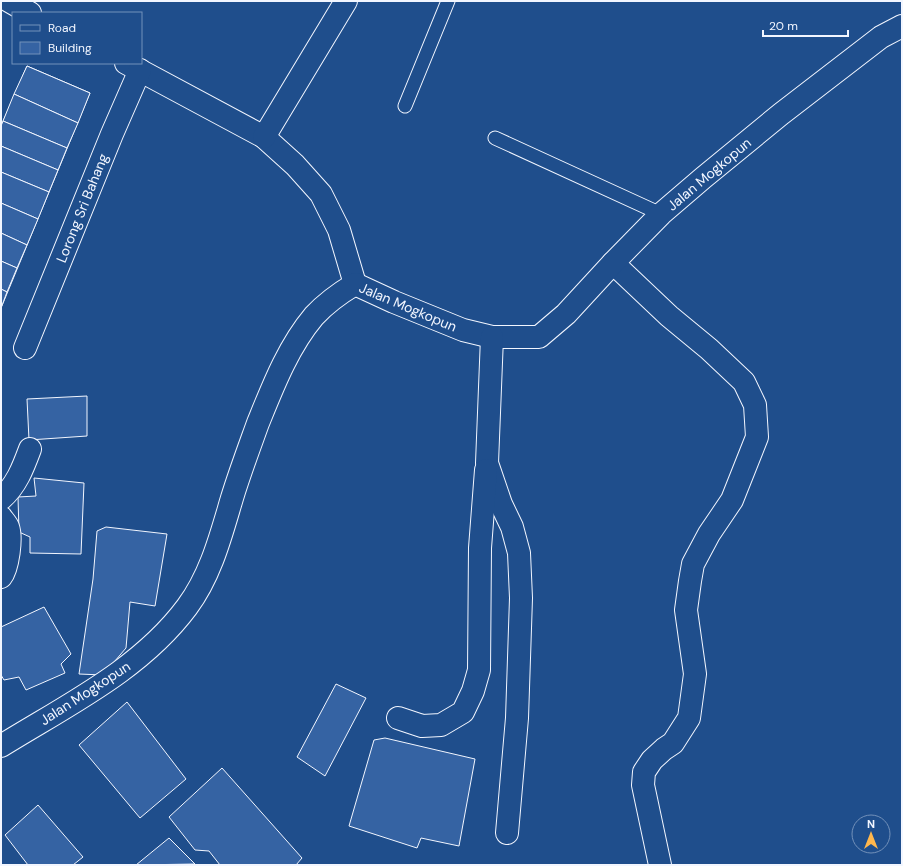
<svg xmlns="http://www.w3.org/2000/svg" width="903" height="866" font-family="'DM Sans',sans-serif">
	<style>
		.building { fill: #3563a3; stroke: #f2f6ff }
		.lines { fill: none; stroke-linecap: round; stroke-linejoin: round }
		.service-casing { stroke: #f2f6ff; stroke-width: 15 }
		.minor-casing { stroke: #f2f6ff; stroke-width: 24 }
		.service { stroke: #1f4e8c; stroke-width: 13 }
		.minor { stroke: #1f4e8c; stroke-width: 22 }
		.labels { text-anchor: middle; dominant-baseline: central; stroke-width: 3; stroke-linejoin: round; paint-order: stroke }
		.street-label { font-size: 14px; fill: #f2f6ff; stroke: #1f4e8c }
	</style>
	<rect width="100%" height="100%" fill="#1f4e8c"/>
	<g class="building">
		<polygon points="27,66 90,93 1,308 1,126"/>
		<polygon points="27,66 90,93 78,123 14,94"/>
		<polygon points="14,94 78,123 67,148 3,121"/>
		<polygon points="3,121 67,148 58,170 1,146 1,126"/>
		<polygon points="1,146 58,170 49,192 1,172"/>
		<polygon points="1,172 49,192 38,219 1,203"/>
		<polygon points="1,203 38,219 27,245 1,233"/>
		<polygon points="1,233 27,245 17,268 1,261"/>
		<polygon points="1,261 17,268 7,292 1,289"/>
		<polygon points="1,289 7,292 1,308"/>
		<polygon points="87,396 87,436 29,440 27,399"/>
		<polygon points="34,478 84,483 81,554 30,553 30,537 19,532 18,497 36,496"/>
		<polygon points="106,527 167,534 155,606 130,602 126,648 103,675 79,674 93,579 97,531"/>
		<polygon points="44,607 71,654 61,664 65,673 26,690 19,677 4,680 1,675 1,627"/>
		<polygon points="336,684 366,698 325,776 297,757"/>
		<polygon points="127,702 186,779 140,818 79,745"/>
		<polygon points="385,738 475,759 459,846 421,838 417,848 349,826 374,740"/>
		<polygon points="222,768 302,858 296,865 220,865 209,851 195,850 169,817"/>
		<polygon points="38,805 83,857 73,865 28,865 5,835"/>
		<polygon points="169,838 195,864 136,865"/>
	</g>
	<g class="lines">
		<g class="service-casing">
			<g id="service">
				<polyline points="405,106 448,1"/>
				<polyline points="495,138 661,214"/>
			</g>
		</g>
		<g class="minor-casing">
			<g id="minor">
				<polyline points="9,1 30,13"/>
				<polyline points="126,63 264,137 295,165 321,194 339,230 355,284"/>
				<polyline points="264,137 346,1"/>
				<polyline points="613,263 669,316 709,349 744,382 755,405 757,437 732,500 709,534 693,564 690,581 686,610 695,674 689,718 673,743 664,749 652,760 644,772 643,785 660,865"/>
				<polyline points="355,284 394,302 463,330 492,337 539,337 566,314 613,263 661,214 703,178 781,114 881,37 902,26"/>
				<polyline points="492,337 487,463 501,504 512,527 519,553 521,598 517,718 507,833"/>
				<polyline points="25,348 112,134 140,70"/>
				<path d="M1 499C16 486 23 468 30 449"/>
				<path d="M1 517C3 520 7 524 8 527 12 538 8 568 1 577"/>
				<polyline points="398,718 422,726 441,725 463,712 473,691 479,670 480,548 486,470"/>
				<path d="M1 746C67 705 140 670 187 607 211 575 221 535 232 498 240 472 249 448 258 423 273 386 288 347 314 316 326 303 340 293 355 284"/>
			</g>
		</g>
		<use href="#service" class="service"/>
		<use href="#minor" class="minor"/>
	</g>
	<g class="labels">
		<g class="street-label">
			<text transform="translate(709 174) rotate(-40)">Jalan Mogkopun</text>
			<text transform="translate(82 208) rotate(-68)">Lorong Sri Bahang</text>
			<text transform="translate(408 307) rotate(23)">Jalan Mogkopun</text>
			<text transform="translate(85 693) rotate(-33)">Jalan Mogkopun</text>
		</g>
	</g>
	<rect width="903" height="866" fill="none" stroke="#f2f6ff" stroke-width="4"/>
	<rect x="12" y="12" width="130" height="52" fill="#1f4e8c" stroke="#7391ba"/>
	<rect x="20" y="25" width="20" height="6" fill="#1f4e8c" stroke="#7391ba"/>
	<text x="48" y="32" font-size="12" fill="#f2f6ff">Road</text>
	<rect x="20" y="42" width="20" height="12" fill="#3563a3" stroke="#7391ba"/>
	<text x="48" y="52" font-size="12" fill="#f2f6ff">Building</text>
	<g transform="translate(871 834)"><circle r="19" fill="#1f4e8c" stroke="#7391ba"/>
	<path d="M0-3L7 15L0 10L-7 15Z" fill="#ffb74d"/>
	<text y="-6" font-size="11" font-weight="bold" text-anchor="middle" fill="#f2f6ff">N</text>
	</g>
	<path d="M763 30v6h85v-6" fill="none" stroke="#f2f6ff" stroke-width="2"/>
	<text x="769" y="30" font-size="12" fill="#f2f6ff" stroke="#1f4e8c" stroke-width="3" paint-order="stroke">20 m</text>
</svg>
